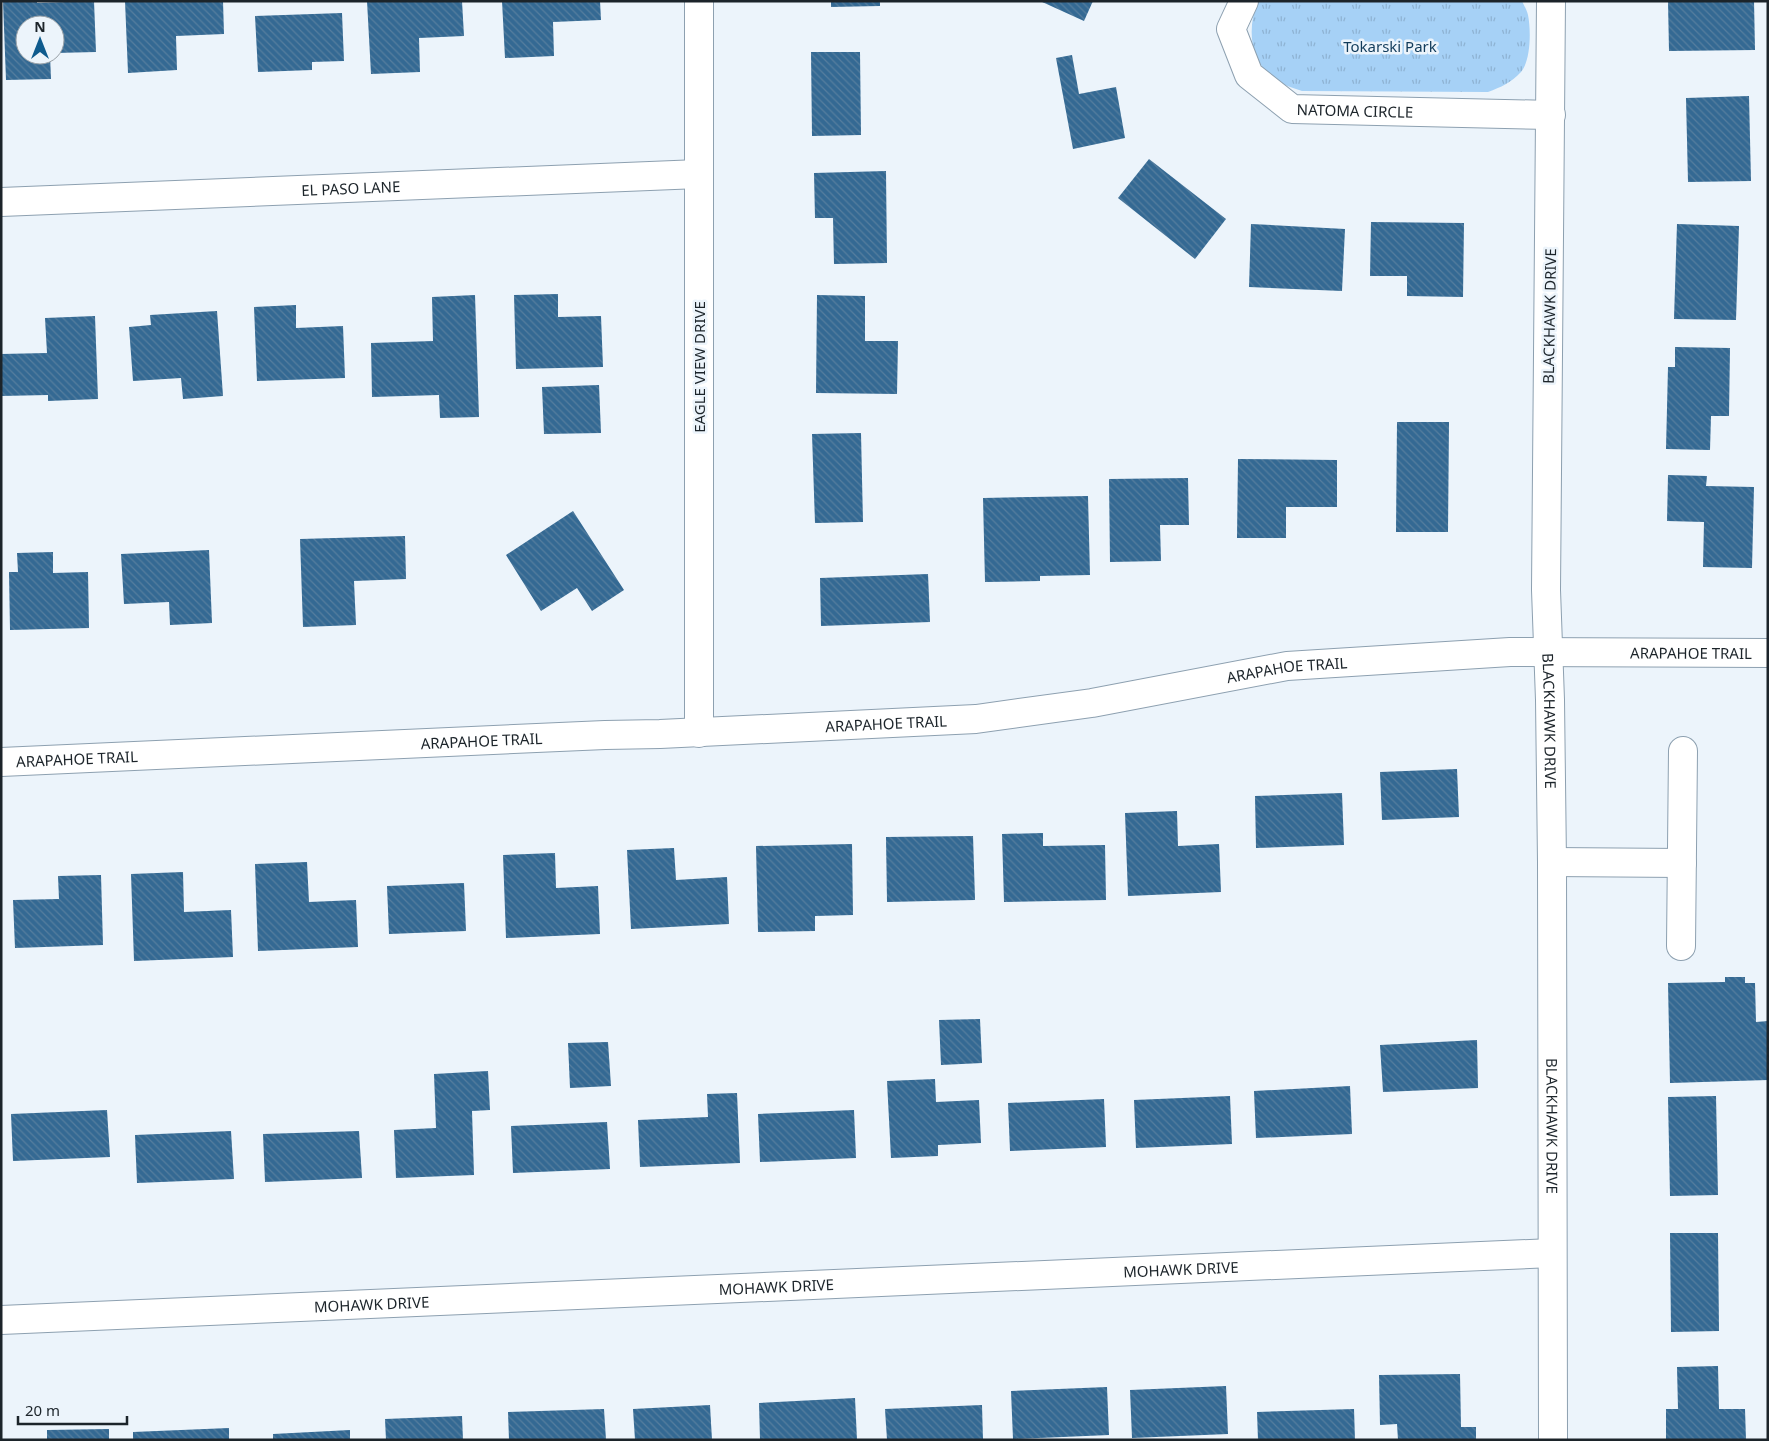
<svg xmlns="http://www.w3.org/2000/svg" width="1769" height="1441" font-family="'Noto Sans',sans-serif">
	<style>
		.grass { fill: url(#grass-tufts) }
		.building { fill: url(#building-back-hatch) }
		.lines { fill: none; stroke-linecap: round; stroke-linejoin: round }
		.minor-casing { stroke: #8da0b0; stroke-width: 30 }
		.minor { stroke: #fff; stroke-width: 28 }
		.labels { text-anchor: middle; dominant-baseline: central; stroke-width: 5; stroke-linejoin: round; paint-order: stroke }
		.park-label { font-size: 15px; fill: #113b5a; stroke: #ecf4fb }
		.street-label { font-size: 15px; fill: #1c242a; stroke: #ecf4fb }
	</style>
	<defs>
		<pattern id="grass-tufts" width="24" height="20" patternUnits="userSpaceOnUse" patternTransform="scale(1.25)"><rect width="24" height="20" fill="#a6d1f6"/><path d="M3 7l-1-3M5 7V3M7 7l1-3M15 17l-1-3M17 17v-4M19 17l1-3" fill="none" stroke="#8eb3d3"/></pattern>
		<pattern id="building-back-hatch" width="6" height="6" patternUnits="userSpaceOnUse" patternTransform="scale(1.25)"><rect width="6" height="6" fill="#346993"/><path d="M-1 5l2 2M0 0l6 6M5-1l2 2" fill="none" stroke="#567e9e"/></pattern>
	</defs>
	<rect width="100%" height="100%" fill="#ecf4fb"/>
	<path class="grass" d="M1258 1H1522C1524 6 1527 10 1528 15 1531 30 1531 60 1521 72 1511 83 1501 87 1488 92L1302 91C1294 88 1286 86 1279 82 1250 65 1246 30 1258 1Z"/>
	<g class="building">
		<polygon points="3,1 37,1 37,3 94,1 96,52 55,53 55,25 25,25 25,55 50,55 51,79 6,80"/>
		<polygon points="125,1 223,1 224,34 176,36 177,70 128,73"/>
		<polygon points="367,1 462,1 464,36 419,38 420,72 371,74"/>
		<polygon points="502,1 600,1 601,20 553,22 554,56 505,58"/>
		<polygon points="831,1 880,1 880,6 831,7"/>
		<polygon points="1040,1 1093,1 1084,21"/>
		<polygon points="1668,1 1754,1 1755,50 1669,51"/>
		<polygon points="342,13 344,61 312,62 312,70 258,72 255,16"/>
		<polygon points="811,52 860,52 861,135 812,136"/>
		<polygon points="1072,55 1079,94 1116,87 1125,138 1073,149 1056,58"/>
		<polygon points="1749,96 1751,181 1688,182 1686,98"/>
		<polygon points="1149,159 1226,219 1195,259 1118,198"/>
		<polygon points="886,171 887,263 834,264 833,218 815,218 814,173"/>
		<polygon points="1371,222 1464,223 1463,297 1407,296 1407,276 1370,276"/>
		<polygon points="1251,224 1345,229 1342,291 1249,287"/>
		<polygon points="1677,224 1739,226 1736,320 1674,319"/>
		<polygon points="558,294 558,317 601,316 603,367 516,369 514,295"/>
		<polygon points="475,295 479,417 440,418 439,395 372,397 371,343 433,341 432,297"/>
		<polygon points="817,295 865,296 865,341 898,341 897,394 816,393"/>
		<polygon points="296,305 296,328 343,326 345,378 257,381 254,307"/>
		<polygon points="217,311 223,396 183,399 181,378 133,381 129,327 151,325 150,315"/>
		<polygon points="95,316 98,399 48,401 48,395 1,396 1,354 47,353 45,318"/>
		<polygon points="1675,347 1730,348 1729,416 1711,416 1710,450 1666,449 1668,367 1675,367"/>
		<polygon points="599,385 601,433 544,434 542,387"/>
		<polygon points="1397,422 1449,422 1448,532 1396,532"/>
		<polygon points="861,433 863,522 815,523 812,434"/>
		<polygon points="1238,459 1337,460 1337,507 1286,507 1286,538 1237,538"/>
		<polygon points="1668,475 1707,476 1706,486 1754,487 1752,568 1703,567 1704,522 1667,521"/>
		<polygon points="1188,478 1189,525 1160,525 1161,561 1110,562 1109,479"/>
		<polygon points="1088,496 1090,575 1040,576 1040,581 985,582 983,498"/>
		<polygon points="573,511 624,590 592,611 577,588 541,611 506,555"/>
		<polygon points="405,536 406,579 354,581 356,625 303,627 300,539"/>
		<polygon points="209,550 212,623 170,625 169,602 124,604 121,554"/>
		<polygon points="53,552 53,573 88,572 89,628 10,630 9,572 18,572 17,553"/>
		<polygon points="928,574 930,622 821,626 820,578"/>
		<polygon points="1457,769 1459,817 1382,820 1380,772"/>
		<polygon points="1342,793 1344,845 1256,848 1255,796"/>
		<polygon points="1177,811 1178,846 1219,844 1221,892 1128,896 1125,813"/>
		<polygon points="1043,833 1043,846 1105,845 1106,900 1004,902 1002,834"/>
		<polygon points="973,836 975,900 887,902 886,837"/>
		<polygon points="852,844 853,915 815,916 815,931 758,932 756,846"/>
		<polygon points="674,848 676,880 727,877 729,924 631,929 627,850"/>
		<polygon points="555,853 556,888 598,886 600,934 506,938 503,855"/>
		<polygon points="307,862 309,902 356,900 358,947 258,951 255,864"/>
		<polygon points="183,872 184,912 231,910 233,957 134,961 131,874"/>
		<polygon points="101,875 103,945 15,948 13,900 59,899 58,876"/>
		<polygon points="464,883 466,931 389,934 387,886"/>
		<polygon points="1725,977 1745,977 1745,983 1755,983 1756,1022 1768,1021 1768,1080 1670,1083 1668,983 1725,982"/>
		<polygon points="980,1019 982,1063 941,1065 939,1020"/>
		<polygon points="1477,1040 1478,1088 1383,1092 1380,1045"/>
		<polygon points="608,1042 611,1086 570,1088 568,1043"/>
		<polygon points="488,1071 490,1110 472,1111 474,1175 396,1178 394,1130 436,1128 434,1074"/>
		<polygon points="935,1079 936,1102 979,1100 981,1143 938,1145 938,1156 891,1158 887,1081"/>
		<polygon points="1350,1086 1352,1134 1256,1138 1254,1091"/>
		<polygon points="737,1093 740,1163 640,1167 638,1120 708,1117 707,1094"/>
		<polygon points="1230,1096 1232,1144 1136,1148 1134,1100"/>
		<polygon points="1716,1096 1718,1195 1670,1196 1668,1097"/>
		<polygon points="1104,1099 1106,1147 1010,1151 1008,1103"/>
		<polygon points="107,1110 110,1157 13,1161 11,1114"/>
		<polygon points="854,1110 856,1158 760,1162 758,1114"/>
		<polygon points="607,1122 610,1169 513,1173 511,1126"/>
		<polygon points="231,1131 234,1179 137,1183 135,1135"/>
		<polygon points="359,1131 362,1178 265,1182 263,1134"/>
		<polygon points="1670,1233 1718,1233 1719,1331 1671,1332"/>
		<polygon points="1718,1366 1719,1409 1745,1409 1746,1440 1666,1440 1666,1409 1678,1409 1677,1367"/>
		<polygon points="1460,1374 1461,1427 1476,1427 1476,1440 1398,1440 1397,1424 1380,1425 1379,1375"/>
		<polygon points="1226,1386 1228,1434 1132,1438 1130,1390"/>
		<polygon points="1107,1387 1109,1435 1013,1439 1011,1391"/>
		<polygon points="855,1398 857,1440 760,1440 759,1403"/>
		<polygon points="710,1405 712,1440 635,1440 633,1409"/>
		<polygon points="982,1405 983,1440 887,1440 885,1409"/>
		<polygon points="604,1409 606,1440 509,1440 508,1412"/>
		<polygon points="1354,1409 1355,1440 1258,1440 1257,1412"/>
		<polygon points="462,1416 463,1440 386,1440 385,1419"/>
		<polygon points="229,1428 229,1440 133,1440 133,1432"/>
		<polygon points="109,1429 109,1440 47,1440 47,1430"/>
		<polygon points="350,1430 350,1440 273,1440 273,1434"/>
	</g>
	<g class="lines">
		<g class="minor-casing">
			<g id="minor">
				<polyline points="699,1 699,733"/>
				<path id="s1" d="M1244 1 1231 29 1249 75 1292 109 1551 115"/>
				<path id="s2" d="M1551 1 1546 590 1550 700 1552 862 1553 1440"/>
				<path id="s3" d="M1 202 699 174"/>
				<path id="s4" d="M1 762 605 735 660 734 976 719 1092 703 1287 666 1510 652 1768 653"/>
				<polyline points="1552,862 1682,863"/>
				<polyline points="1681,946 1683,751"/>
				<path id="s5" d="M1 1320 1552 1253"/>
			</g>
		</g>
		<use href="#minor" class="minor"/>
	</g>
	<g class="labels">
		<g class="park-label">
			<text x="1390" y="46">Tokarski Park</text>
		</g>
		<g class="street-label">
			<text stroke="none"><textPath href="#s1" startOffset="198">NATOMA CIRCLE</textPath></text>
			<text stroke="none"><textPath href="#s3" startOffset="350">EL PASO LANE</textPath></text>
			<text transform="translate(1549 316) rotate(-89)">BLACKHAWK DRIVE</text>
			<text transform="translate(699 367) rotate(-90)">EAGLE VIEW DRIVE</text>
			<text stroke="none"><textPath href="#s4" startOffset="1696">ARAPAHOE TRAIL</textPath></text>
			<text stroke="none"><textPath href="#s4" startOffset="1291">ARAPAHOE TRAIL</textPath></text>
			<text stroke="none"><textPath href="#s2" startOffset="720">BLACKHAWK DRIVE</textPath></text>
			<text stroke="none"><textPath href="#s4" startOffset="886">ARAPAHOE TRAIL</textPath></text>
			<text stroke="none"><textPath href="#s4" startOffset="481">ARAPAHOE TRAIL</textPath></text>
			<text stroke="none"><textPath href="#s4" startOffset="76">ARAPAHOE TRAIL</textPath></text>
			<text stroke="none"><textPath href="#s2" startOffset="1125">BLACKHAWK DRIVE</textPath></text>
			<text stroke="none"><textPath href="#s5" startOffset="1181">MOHAWK DRIVE</textPath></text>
			<text stroke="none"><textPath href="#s5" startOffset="776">MOHAWK DRIVE</textPath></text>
			<text stroke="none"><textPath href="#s5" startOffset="371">MOHAWK DRIVE</textPath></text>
		</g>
	</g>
	<rect width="1769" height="1441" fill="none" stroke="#1c242a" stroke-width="5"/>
	<g transform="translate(40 40)"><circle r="24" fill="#ecf4fb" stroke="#99a1a7"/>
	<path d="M0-4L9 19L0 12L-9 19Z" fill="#0e5b8e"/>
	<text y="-8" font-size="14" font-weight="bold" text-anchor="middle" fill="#1c242a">N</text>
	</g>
	<path d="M18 1416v8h109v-8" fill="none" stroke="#1c242a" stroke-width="2.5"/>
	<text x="25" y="1416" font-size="15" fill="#1c242a" stroke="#ecf4fb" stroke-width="4" paint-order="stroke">20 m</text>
</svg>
